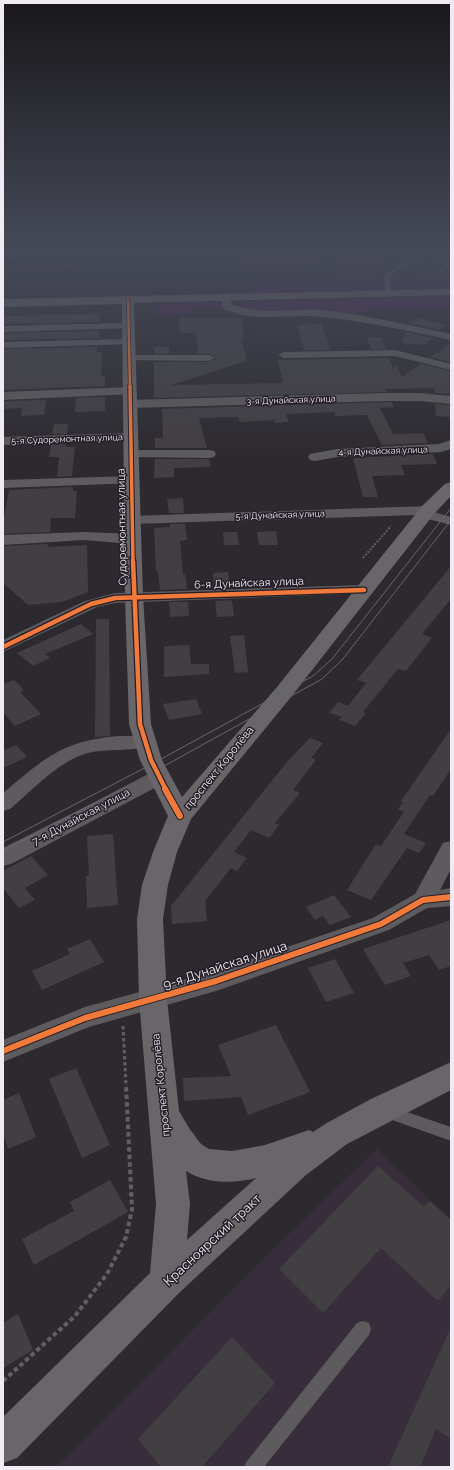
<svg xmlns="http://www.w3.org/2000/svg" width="454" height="1470" font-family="Raleway,sans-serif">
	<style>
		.built { fill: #372d3b }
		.green { fill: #462655 }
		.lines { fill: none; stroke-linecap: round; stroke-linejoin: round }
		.stream { stroke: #260434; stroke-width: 2.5 }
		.building { fill: #423f43 }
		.path-far2 { stroke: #615f62; stroke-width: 2; stroke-dasharray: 2 1.5; stroke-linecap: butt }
		.path-far1 { stroke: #615f62; stroke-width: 3; stroke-dasharray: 3.5 2.5; stroke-linecap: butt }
		.path { stroke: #615f62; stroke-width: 4; stroke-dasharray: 4.5 3; stroke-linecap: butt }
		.lane { fill: #5d5b5d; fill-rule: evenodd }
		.street { fill: #5d5b5d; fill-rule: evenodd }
		.secondary { fill: #686669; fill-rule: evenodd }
		.tram { stroke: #68666a; stroke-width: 1 }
		.cycleway-far3-casing { stroke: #251e28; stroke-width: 4 }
		.cycleway-far2-casing { stroke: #251e28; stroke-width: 5.5 }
		.cycleway-far1-casing { stroke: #251e28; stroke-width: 7 }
		.cycleway-casing { stroke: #251e28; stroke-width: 8 }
		.cycleway-far3 { stroke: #f17a3a; stroke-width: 2.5 }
		.cycleway-far2 { stroke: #f17a3a; stroke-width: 3.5 }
		.cycleway-far1 { stroke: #f17a3a; stroke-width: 4.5 }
		.cycleway { stroke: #f17a3a; stroke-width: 6 }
		.labels { text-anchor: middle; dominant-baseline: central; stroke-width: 3; stroke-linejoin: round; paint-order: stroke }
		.far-street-label { font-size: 9px; fill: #f0ebf3; stroke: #251e28 }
		.street-label { font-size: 11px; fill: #f0ebf3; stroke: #251e28 }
		.near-street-label { font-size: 13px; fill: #f0ebf3; stroke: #251e28 }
	</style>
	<rect width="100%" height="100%" fill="#2d2a2f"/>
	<polygon class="built" points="377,1149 451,1220 451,1467 54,1467 64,1460 268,1254"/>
	<g class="green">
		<path d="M248 251H318C315 256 313 261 309 265 296 278 260 274 246 265Z"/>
		<polygon points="348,251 388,251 371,274 336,274"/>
		<polygon points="451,276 451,289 253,294 258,279"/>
		<polygon points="451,297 451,309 370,309 352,315 244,310 241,305 248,302"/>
		<polygon points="184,302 218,302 225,304 222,307 199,308 179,315 155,314 151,310 165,303"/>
	</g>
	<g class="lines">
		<polyline class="stream" points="14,251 8,261 9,263 29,265 39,263 47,267 72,270"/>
	</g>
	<g class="building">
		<polygon points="100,314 99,322 3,324 3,316"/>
		<polygon points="179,318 241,318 244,338 241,338 247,361 171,385 283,383 278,360 389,358 394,369 396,364 402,377 421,364 451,371 451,394 435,393 435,388 385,389 387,392 154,398 154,362 209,362 216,359 210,354 198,354 196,333 180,333"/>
		<polygon points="416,318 445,325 440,330 408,323"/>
		<polygon points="322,324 330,350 304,350 297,325"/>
		<polygon points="99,331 98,338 3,340 3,333"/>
		<polygon points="406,332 432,338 425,345 402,343"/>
		<polygon points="381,337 386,349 371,349 367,338"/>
		<polygon points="451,343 451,362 430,357"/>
		<polygon points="97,347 97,352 102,352 101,376 105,376 105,386 3,390 3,349"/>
		<rect x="154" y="347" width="15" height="7"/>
		<polygon points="105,397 105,411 75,412 76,398"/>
		<polygon points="46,400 44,415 21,416 22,408 4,409 5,401"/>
		<polygon points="387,402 392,402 394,407 380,408 393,434 423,433 428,443 382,445 367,415 335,416 334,412 286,414 289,422 275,423 274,420 240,422 238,417 199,418 207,448 155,448 155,438 163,438 162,409"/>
		<polygon points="435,404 451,405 451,417 436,416"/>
		<polygon points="54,424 68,424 67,434 52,434"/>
		<polygon points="66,444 66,447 75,447 72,476 57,477 59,457 49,457 51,445"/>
		<polygon points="433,454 437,464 401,465 405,475 372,476 378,497 363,497 353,458"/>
		<polygon points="155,459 209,459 211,467 174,468 174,477 154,478"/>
		<polygon points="71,487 73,488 73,491 77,491 75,518 51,518 50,532 3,534 3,523 9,490"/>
		<polygon points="183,498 184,513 169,513 167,499"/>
		<polygon points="170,524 185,524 187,540 180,541 183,574 185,574 187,589 160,590 158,571 156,571 154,528 170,527"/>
		<polygon points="276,531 278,545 259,545 257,532"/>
		<polygon points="223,532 237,532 239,545 224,545"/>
		<polygon points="48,544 48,547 87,545 88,592 62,602 28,605 3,583 3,546"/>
		<polygon points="451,566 451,599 422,634 432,638 406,671 398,669 363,712 366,713 355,726 339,720 342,717 329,713 338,702 348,706 366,683 357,680"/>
		<polygon points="228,572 231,588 214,588 213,573"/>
		<polygon points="232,600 234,616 217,617 215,601"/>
		<polygon points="169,602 188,602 189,616 170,617"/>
		<polygon points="96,619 109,619 110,736 95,737"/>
		<polygon points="81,624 93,634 45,654 50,658 33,666 17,653"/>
		<polygon points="244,635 248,672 235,673 230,636"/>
		<polygon points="189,645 191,664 209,664 209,674 164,677 164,646"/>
		<polygon points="14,680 24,690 20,692 41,714 15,726 3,712 3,684"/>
		<polygon points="196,699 202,714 169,720 163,704"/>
		<polygon points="451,729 451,769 433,796 430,795 404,834 426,843 419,853 407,848 371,900 347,890 376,844 381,846 404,812 398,809 403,802 401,801"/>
		<polygon points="310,738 323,743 311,758 316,760 293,790 300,793 275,823 279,825 269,838 251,830 234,852 247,858 237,871 231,868 205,901 207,921 172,924 171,906 287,762"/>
		<polygon points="16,745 27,757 3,768 3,751"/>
		<polygon points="113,834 118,905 87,908 86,876 89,876 87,836"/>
		<polygon points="31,856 48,875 25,888 35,900 19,908 3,888 3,871"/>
		<polygon points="334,895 351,917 330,925 323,916 315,920 306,907"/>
		<polygon points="451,920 451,966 439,970 429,955 403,963 411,976 385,985 363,949"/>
		<polygon points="90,939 104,962 42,990 32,971 70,954 67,949"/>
		<polygon points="335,959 354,993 326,1002 308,968"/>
		<polygon points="276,1025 310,1092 248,1115 241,1097 184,1101 183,1078 231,1076 218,1045"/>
		<polygon points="76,1068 110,1145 82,1158 49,1079"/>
		<polygon points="19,1093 36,1137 8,1149 3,1134 3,1100"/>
		<polygon points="378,1166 424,1207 430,1201 451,1220 451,1285 438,1301 381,1248 323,1313 279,1269"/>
		<polygon points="110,1180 128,1212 34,1265 22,1239 74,1211 70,1202"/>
		<polygon points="18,1314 33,1350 3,1368 3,1323"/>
		<polygon points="451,1327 451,1439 436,1429 420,1467 388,1467"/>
		<polygon points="232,1337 275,1383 202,1467 161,1467 138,1439"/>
	</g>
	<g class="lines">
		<polyline class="path-far2" points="363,558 391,526"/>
		<polyline class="path-far1" points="123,1026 126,1086"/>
		<polyline class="path" points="3,1381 75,1316 107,1274 126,1237 132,1209 126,1085"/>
		<g class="lane">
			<polygon points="419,254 451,255 451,257 422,256 391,274 390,280 391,293 386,294 384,280 387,272"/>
			<polygon points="451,263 451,266 442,272 437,271"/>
			<polygon points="389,1106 451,1127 451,1141 384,1117 382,1112 384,1107"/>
			<polygon points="363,1321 369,1323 371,1329 369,1335 264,1467 244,1467 247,1461 357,1323"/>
		</g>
		<g class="street">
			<path d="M225 295 229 296 232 304C255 316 295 308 322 310 366 315 408 325 451 334V340C408 331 366 321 322 317 290 313 253 324 223 308L220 298Z"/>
			<polygon points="129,323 134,326 133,328 3,332 3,326"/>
			<polygon points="129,339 135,342 133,344 3,348 3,342"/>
			<polygon points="395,350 451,364 451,370 395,356 284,358 278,355 284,352"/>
			<polygon points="129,355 209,355 215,358 209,361 125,360 123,358 125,356"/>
			<polygon points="130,387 136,391 134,394 3,400 3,392"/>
			<polygon points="387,393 420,393 451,396 451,404 420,401 387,401 130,408 124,404 130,400"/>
			<polygon points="131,433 137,437 136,440 3,445 3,437"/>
			<polygon points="451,440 451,449 441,452 337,457 315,461 310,460 308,457 310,454 337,449 439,444"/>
			<polygon points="131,450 209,450 214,451 216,454 214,457 209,458 126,457 124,454 126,451"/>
			<polygon points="132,476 137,477 139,480 137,483 3,488 3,480"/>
			<polygon points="428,506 433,507 435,510 434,512 451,517 451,525 420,517 418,515 132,524 127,523 125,520 127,517 132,516"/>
			<polygon points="84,532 132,534 137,536 140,539 137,542 132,544 84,540 3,545 3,535"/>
			<polygon points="364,585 370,587 372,590 370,593 115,603 97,607 3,652 3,640 85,601 115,593"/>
			<path d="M120 736H143L150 738 153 742 150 746C130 752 108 748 88 753 58 761 33 790 10 809L3 811V793C45 758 63 740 120 736Z"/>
			<polygon points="159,770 166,772 169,777 166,782 11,864 3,866 3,848"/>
			<polygon points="451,841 451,869 440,890 451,888 451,906 427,908 389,930 216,991 89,1027 3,1062 3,1040 85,1007 216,971 373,918 415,894 443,843"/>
		</g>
		<path class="secondary" d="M451 289V295L134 303 143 596 151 724 162 760 182 797 277 687 422 506 445 484 451 482V496L434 514 291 697 191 819 177 852 168 885 163 919 167 999 179 1111 189 1128 201 1144 209 1149 232 1151 265 1145 309 1130 313 1132 325 1124 371 1099 451 1062V1090L347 1144 306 1175 179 1293 17 1458 3 1463V1417L150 1273 156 1204 139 999 137 919 142 885 153 852 168 816 140 760 129 724 125 596 122 304 3 307V299ZM186 1171C207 1184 232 1184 256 1178L187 1240 190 1204Z"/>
		<g class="tram">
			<polyline points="3,842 152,764 313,676 332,659 451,508"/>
			<polyline points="3,851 155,771 322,679 342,660 451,520"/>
		</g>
		<g class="cycleway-far3-casing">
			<polyline id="cycleway-far3" points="128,300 130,387"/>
		</g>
		<g class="cycleway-far2-casing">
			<polyline id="cycleway-far2" points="130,386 133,562"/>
		</g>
		<g class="cycleway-far1-casing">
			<g id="cycleway-far1">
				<polyline points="133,561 140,724 151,760 166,790"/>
				<polyline points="3,647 91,604 115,598 364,590"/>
			</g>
		</g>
		<g class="cycleway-casing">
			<g id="cycleway">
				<polyline points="165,789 180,816"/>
				<polyline points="3,1051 85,1018 216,981 381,924 423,900 451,897"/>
			</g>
		</g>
		<use href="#cycleway-far3" class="cycleway-far3"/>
		<use href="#cycleway-far2" class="cycleway-far2"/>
		<use href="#cycleway-far1" class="cycleway-far1"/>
		<use href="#cycleway" class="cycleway"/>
	</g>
	<linearGradient id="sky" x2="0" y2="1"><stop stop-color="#19171a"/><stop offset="0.55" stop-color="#464a58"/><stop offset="1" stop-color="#464a58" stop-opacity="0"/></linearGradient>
	<rect width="454" height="457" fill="url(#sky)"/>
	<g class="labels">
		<g class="far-street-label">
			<text transform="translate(291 400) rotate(-2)">3-я Дунайская улица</text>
			<text transform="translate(67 439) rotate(-2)">5-я Судоремонтная улица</text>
			<text transform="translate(383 451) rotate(-2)">4-я Дунайская улица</text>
			<text transform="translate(280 515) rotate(-2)">5-я Дунайская улица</text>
		</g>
		<g class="street-label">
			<text transform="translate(122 527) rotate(-91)">Судоремонтная улица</text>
			<text transform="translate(249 583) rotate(-2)">6-я Дунайская улица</text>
			<text transform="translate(219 768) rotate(-51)">проспект Королёва</text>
			<text transform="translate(81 817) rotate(-28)">7-я Дунайская улица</text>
			<text transform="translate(161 1085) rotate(-96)">проспект Королёва</text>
		</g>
		<g class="near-street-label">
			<text transform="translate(225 965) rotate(-18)">9-я Дунайская улица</text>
			<text transform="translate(212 1240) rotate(-43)">Красноярский тракт</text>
		</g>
	</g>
	<rect width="454" height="1470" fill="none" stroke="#f0ebf3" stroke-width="8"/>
</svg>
